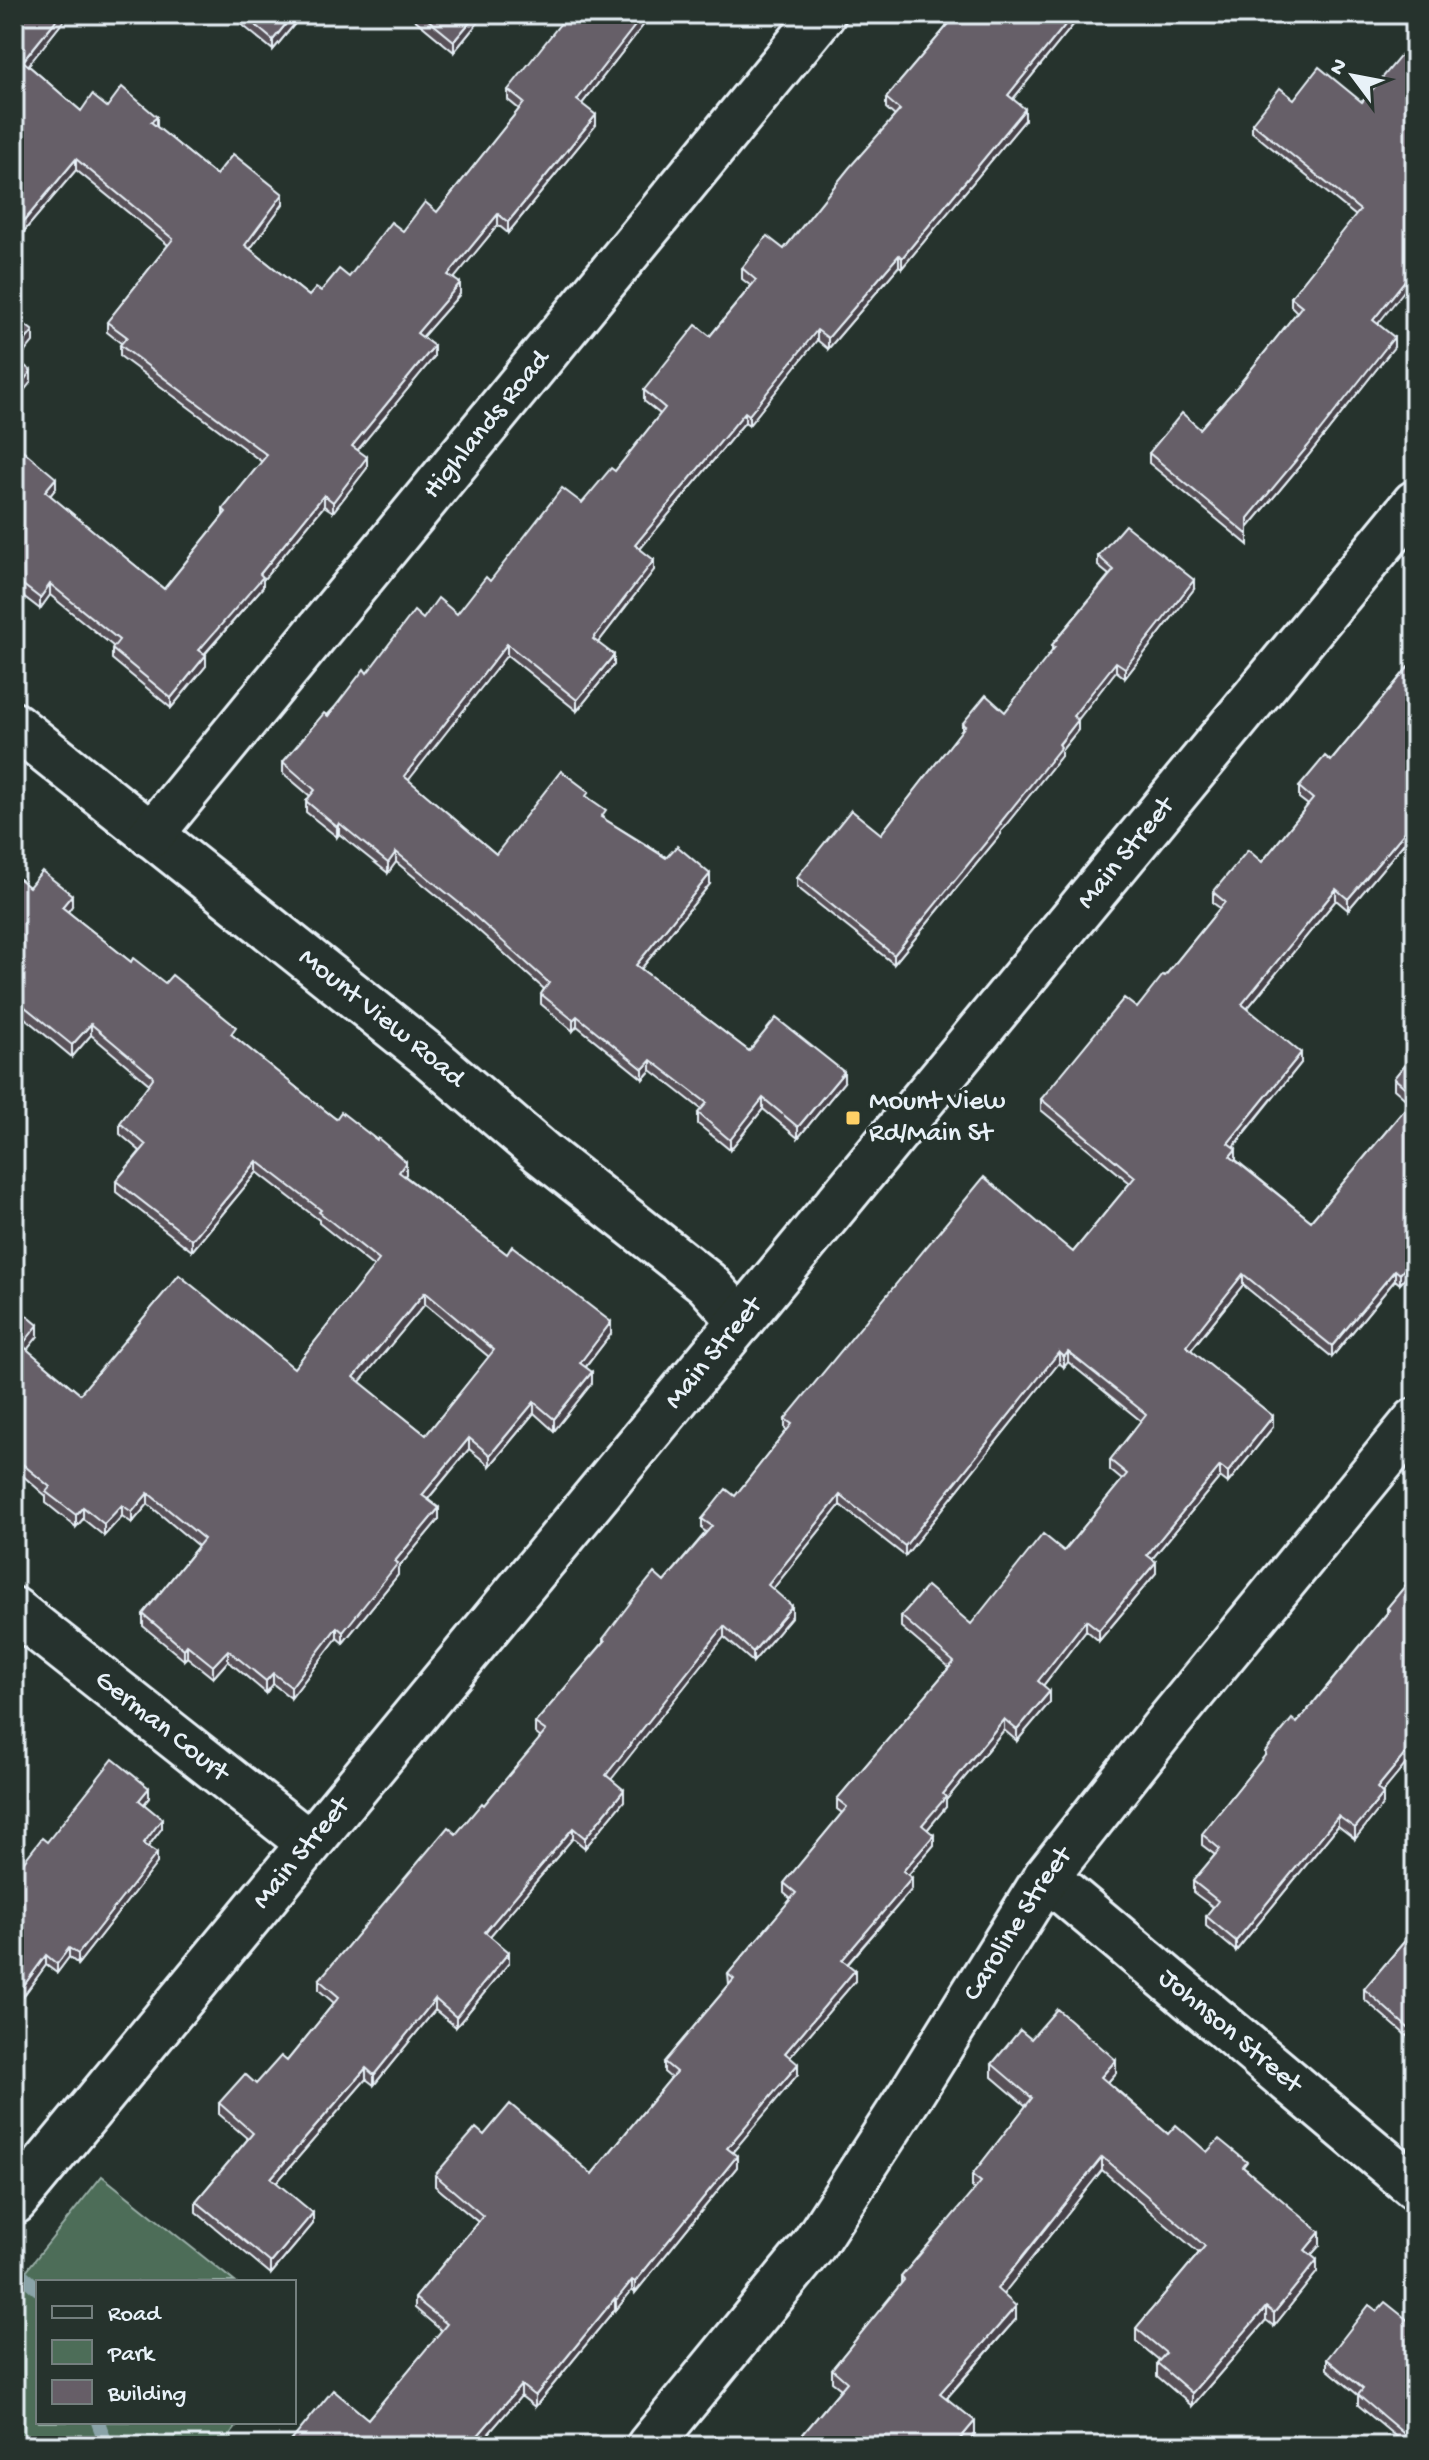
<svg xmlns="http://www.w3.org/2000/svg" width="1429" height="2460" font-family="'Gochi Hand',sans-serif">
	<style>
		.green { fill: #4d6d58; stroke: #9aafa8; stroke-width: 2 }
		.lines { fill: none; stroke-linecap: round; stroke-linejoin: round }
		.stream { stroke: #8aa3a8; stroke-width: 14 }
		.minor-casing { stroke: #e8f1f8; stroke-width: 50 }
		.minor { stroke: #26332d; stroke-width: 44 }
		.wall { fill: #585159; stroke: #e8f1f8; stroke-width: 2; fill-rule: evenodd }
		.shaded-wall { fill: #474248; stroke: #e8f1f8; stroke-width: 2 }
		.building { fill: #665e67; stroke: #e8f1f8; stroke-width: 2; fill-rule: evenodd }
		.poi-dot { fill: #ffd166; stroke: #26332d; stroke-width: 3 }
		.labels { text-anchor: middle; dominant-baseline: central; stroke-width: 7; stroke-linejoin: round; paint-order: stroke }
		.street-label { font-size: 28px; fill: #e8f1f8; stroke: #26332d }
		.poi-label { font-size: 28px; fill: #e8f1f8; stroke: #26332d; text-anchor: start }
	</style>
	<rect width="100%" height="100%" fill="#26332d"/>
	<filter id="ink" filterUnits="userSpaceOnUse"><feTurbulence type="fractalNoise" baseFrequency=".0125" numOctaves="2"/><feDisplacementMap in="SourceGraphic" scale="16" xChannelSelector="R" yChannelSelector="G"/><feConvolveMatrix kernelMatrix="1 2 1 2 8 2 1 2 1" color-interpolation-filters="sRGB"/></filter>
	<g filter="url(#ink)">
		<polygon class="green" points="102,2176 235,2282 38,2282 38,2422 240,2422 231,2434 233,2446 14,2446 14,2286"/>
		<g class="lines">
			<g class="stream">
				<polyline points="14,2268 38,2289"/>
				<polyline points="98,2422 107,2446"/>
			</g>
			<g class="minor-casing">
				<g id="minor">
					<path id="s1" d="M14 725 427 1054 542 1153 707 1283 741 1321"/>
					<path id="s2" d="M151 835 823 14"/>
					<path id="s3" d="M14 1610 309 1843"/>
					<path id="s4" d="M1046 1877 1415 2187"/>
					<path id="s5" d="M14 2202 1415 503"/>
					<path id="s6" d="M649 2446 812 2247 913 2091 1046 1877 1166 1725 1415 1421"/>
				</g>
			</g>
			<use href="#minor" class="minor"/>
		</g>
		<g class="wall">
			<polygon points="14,14 69,14 28,65 81,111 107,107 157,127 216,175 283,204 250,249 309,296 349,277 403,231 437,212 519,109 508,100 508,90 652,14 582,104 596,125 508,233 498,225 453,279 460,294 422,337 434,357 357,450 367,468 333,512 324,506 263,580 263,587 205,654 206,666 171,708 112,659 112,649 113,646 50,595 40,609 14,589 14,443 56,488 50,496 164,589 223,516 223,509 262,462 120,356 120,345 122,344 107,332 107,322 168,245 76,170 14,243"/>
			<polygon points="229,14 303,14 273,50"/>
			<polygon points="408,14 485,14 454,52"/>
			<polygon points="946,14 1078,14 1078,19 1013,99 1025,120 902,268 899,266 828,349 817,340 749,425 745,422 640,549 654,570 598,643 614,665 577,711 507,655 408,780 496,854 589,798 606,820 710,884 641,969 749,1051 844,1082 798,1138 763,1109 730,1150 698,1124 698,1113 701,1109 651,1070 643,1079 577,1026 573,1031 541,1004 541,994 544,989 469,922 396,862 388,873 339,834 337,837 306,812 306,801 310,796 283,773 283,762 367,673 423,619 457,614 490,581 582,503 615,471 660,414 644,401 644,390 710,336 751,286 742,279 742,268 784,249 895,116 886,108 886,98 948,25 946,24"/>
			<polygon points="1294,99 1362,102 1378,324 1394,347 1308,456 1248,528 1248,545 1149,463 1149,453 1200,429 1237,387 1297,312 1291,306 1291,297 1356,216 1252,132 1252,123"/>
			<polygon points="1098,556 1194,589 1125,678 1116,671 1077,720 1078,730 1061,751 1061,756 1001,831 1001,834 894,964 797,887 797,877 881,834 962,730 962,724 1005,712 1052,652 1052,645 1109,575 1098,566"/>
			<polygon points="1415,647 1415,830 1348,910 1336,900 1247,1009 1301,1063 1234,1147 1236,1160 1311,1221 1410,1103 1394,1089 1394,1078 1415,1052 1415,1267 1400,1284 1395,1280 1332,1357 1243,1285 1191,1350 1273,1427 1228,1483 1220,1477 1152,1559 1156,1573 1099,1641 1086,1630 1043,1686 1050,1702 1017,1741 1004,1730 946,1800 946,1807 927,1830 934,1845 908,1875 912,1889 848,1964 855,1981 790,2057 798,2074 732,2152 737,2167 635,2293 632,2290 616,2310 615,2309 535,2407 521,2396 478,2446 287,2446 368,2419 442,2331 415,2308 415,2298 478,2222 435,2186 435,2175 484,2135 592,2174 671,2078 664,2072 664,2062 729,1985 728,1974 791,1899 784,1893 784,1883 842,1813 837,1809 837,1799 949,1668 901,1627 901,1616 971,1624 1064,1551 1122,1480 1110,1470 1110,1460 1141,1421 1068,1362 1064,1367 1059,1363 905,1556 840,1505 773,1589 792,1616 753,1662 724,1637 611,1779 624,1801 585,1848 573,1838 490,1936 509,1963 456,2027 435,2010 374,2085 366,2079 276,2183 313,2224 271,2274 196,2212 196,2201 248,2139 219,2114 219,2103 256,2084 287,2061 334,2003 319,1990 319,1980 484,1805 541,1738 535,1733 535,1723 603,1643 603,1639 664,1582 706,1532 702,1529 702,1519 735,1496 787,1430 785,1429 785,1419 1073,1252 1130,1183 1041,1110 1041,1099 1137,1008 1165,976 1220,908 1213,903 1213,892 1262,862 1308,805 1299,798 1299,787 1331,761 1410,665 1410,654"/>
			<path d="M14 875 29 887 72 906 68 912 131 962 236 1038 308 1097 406 1174 405 1176 611 1334 586 1367 592 1383 554 1431 534 1413 490 1466 469 1449 428 1499 439 1519 398 1568V1575L343 1643 337 1638 291 1698 273 1684 266 1693 228 1661 213 1678 187 1657 184 1660 143 1626V1614L198 1546 148 1504 132 1523 122 1516 104 1536 83 1519 76 1527 46 1503V1496L14 1468V1305L38 1336 27 1350 80 1394 294 1368 374 1267 319 1223V1220L257 1172 192 1251 116 1192V1181L140 1151 120 1134V1123L149 1084 91 1035 72 1057 14 1009ZM425 1304 489 1357 426 1435 359 1382Z"/>
			<polygon points="1415,1574 1415,1753 1382,1792 1383,1804 1355,1839 1338,1826 1236,1951 1206,1926 1206,1916 1213,1907 1193,1892 1193,1881 1215,1855 1202,1845 1202,1834 1265,1756 1265,1752 1297,1723 1387,1613 1387,1608"/>
			<polygon points="149,1798 144,1804 162,1828 148,1847 157,1863 78,1964 69,1957 57,1973 46,1965 14,2009 14,1874 47,1842"/>
			<polygon points="1415,1929 1415,2043 1364,1999 1364,1989"/>
			<polygon points="1031,2039 1116,2073 1108,2082 1168,2134 1247,2170 1320,2245 1311,2255 1317,2272 1274,2326 1266,2320 1192,2406 1157,2376 1157,2363 1159,2360 1136,2341 1136,2328 1199,2253 1102,2170 1003,2294 1016,2319 947,2398 975,2434 965,2446 793,2446 841,2389 832,2382 832,2369 901,2285 901,2277 975,2190 972,2188 972,2175 1026,2106 992,2077 992,2064"/>
			<polygon points="1377,2311 1415,2326 1415,2446 1407,2446 1358,2405 1358,2395 1327,2369 1327,2359"/>
		</g>
		<g class="shaded-wall">
			<polygon points="61,14 69,14 23,72 23,61"/>
			<polygon points="294,14 303,14 273,50 273,40"/>
			<polygon points="477,14 485,14 454,52 454,41"/>
			<polygon points="644,14 652,14 577,110 577,100"/>
			<polygon points="1074,14 1078,14 1078,19 1008,105 1008,95"/>
			<polygon points="1025,109 1025,120 902,268 902,258"/>
			<polygon points="596,115 596,125 508,233 508,222"/>
			<polygon points="157,117 157,127 151,122"/>
			<polygon points="76,159 76,170 14,243 14,233"/>
			<polygon points="283,194 283,204 245,256 245,245"/>
			<polygon points="498,214 498,225 448,286 448,275"/>
			<polygon points="899,255 899,266 828,349 828,338"/>
			<polygon points="1415,268 1415,277 1373,330 1373,320"/>
			<polygon points="460,283 460,294 417,343 417,333"/>
			<polygon points="817,330 817,340 749,425 749,415"/>
			<polygon points="33,331 33,342 14,365 14,354"/>
			<polygon points="1394,337 1394,347 1308,456 1248,528 1248,518"/>
			<polygon points="434,346 434,357 352,457 352,446"/>
			<polygon points="31,371 31,382 14,403 14,393"/>
			<polygon points="745,412 745,422 635,555 635,545"/>
			<polygon points="367,457 367,468 333,512 333,502"/>
			<polygon points="56,478 56,488 45,502 45,491"/>
			<polygon points="324,495 324,506 263,580 263,587 199,660 199,650"/>
			<polygon points="654,560 654,570 593,649 593,639"/>
			<polygon points="1194,580 1194,589 1125,678 1125,668"/>
			<polygon points="50,584 50,595 40,609 40,598"/>
			<polygon points="507,644 507,655 404,786 404,776"/>
			<polygon points="206,655 206,666 171,708 171,698"/>
			<polygon points="614,655 614,665 577,711 577,700"/>
			<polygon points="1116,662 1116,671 1073,726 1073,716"/>
			<polygon points="1078,720 1078,730 1061,751 1061,756 1001,831 1001,834 894,964 894,955 1000,823"/>
			<polygon points="1415,820 1415,830 1348,910 1348,899"/>
			<polygon points="339,823 339,834 337,837 337,827"/>
			<polygon points="396,852 396,862 388,873 388,863"/>
			<polygon points="710,874 710,884 636,975 636,965"/>
			<polygon points="1336,889 1336,900 1242,1015 1242,1004"/>
			<polygon points="72,895 72,906 62,919 62,907"/>
			<polygon points="577,1016 577,1026 573,1031 573,1020"/>
			<polygon points="91,1024 91,1035 72,1057 72,1045"/>
			<polygon points="1301,1053 1301,1063 1228,1153 1228,1143"/>
			<polygon points="651,1060 651,1070 643,1079 643,1069"/>
			<polygon points="844,1072 844,1082 798,1138 798,1127"/>
			<polygon points="763,1098 763,1109 730,1150 730,1140"/>
			<polygon points="1236,1149 1236,1160 1230,1167 1230,1156"/>
			<polygon points="257,1161 257,1172 192,1251 192,1240"/>
			<polygon points="406,1162 406,1174 399,1183 399,1172"/>
			<polygon points="1415,1256 1415,1267 1400,1284 1400,1274"/>
			<polygon points="1395,1270 1395,1280 1332,1357 1332,1346"/>
			<polygon points="1243,1274 1243,1285 1186,1356 1186,1346"/>
			<polygon points="425,1292 425,1304 354,1389 354,1377"/>
			<polygon points="611,1322 611,1334 580,1374 580,1363"/>
			<polygon points="38,1325 38,1336 22,1356 22,1345"/>
			<polygon points="1059,1352 1059,1363 905,1556 905,1546"/>
			<polygon points="1068,1352 1068,1362 1064,1367 1064,1357"/>
			<polygon points="592,1372 592,1383 554,1431 554,1419"/>
			<polygon points="534,1402 534,1413 490,1466 490,1455"/>
			<polygon points="1273,1416 1273,1427 1228,1483 1228,1472"/>
			<polygon points="469,1438 469,1449 422,1506 422,1495"/>
			<polygon points="1220,1466 1220,1477 1147,1565 1147,1555"/>
			<polygon points="148,1493 148,1504 132,1523 132,1512"/>
			<polygon points="840,1495 840,1505 768,1595 768,1585"/>
			<polygon points="122,1505 122,1516 104,1536 104,1524"/>
			<polygon points="83,1507 83,1519 76,1527 76,1515"/>
			<polygon points="439,1508 439,1519 398,1568 398,1575 343,1643 343,1632 395,1561"/>
			<polygon points="1156,1562 1156,1573 1099,1641 1099,1630"/>
			<polygon points="792,1606 792,1616 753,1662 753,1652"/>
			<polygon points="1086,1620 1086,1630 1038,1692 1038,1681"/>
			<polygon points="724,1626 724,1637 606,1786 606,1775"/>
			<polygon points="337,1627 337,1638 291,1698 291,1687"/>
			<polygon points="187,1645 187,1657 184,1660 184,1649"/>
			<polygon points="228,1650 228,1661 213,1678 213,1666"/>
			<polygon points="273,1673 273,1684 266,1693 266,1681"/>
			<polygon points="1050,1691 1050,1702 1017,1741 1017,1730"/>
			<polygon points="1004,1719 1004,1730 946,1800 946,1807 922,1836 922,1825 943,1794"/>
			<polygon points="1415,1742 1415,1753 1377,1799 1377,1788"/>
			<polygon points="149,1788 149,1798 139,1810 139,1800"/>
			<polygon points="624,1790 624,1801 585,1848 585,1838"/>
			<polygon points="1383,1794 1383,1804 1355,1839 1355,1828"/>
			<polygon points="1338,1816 1338,1826 1236,1951 1236,1941"/>
			<polygon points="162,1819 162,1828 143,1853 143,1844"/>
			<polygon points="573,1828 573,1838 485,1942 485,1932"/>
			<polygon points="934,1835 934,1845 903,1881 903,1871"/>
			<polygon points="157,1853 157,1863 78,1964 78,1954"/>
			<polygon points="912,1878 912,1889 842,1970 842,1960"/>
			<polygon points="69,1948 69,1957 57,1973 57,1964"/>
			<polygon points="509,1952 509,1963 456,2027 456,2017"/>
			<polygon points="46,1955 46,1965 14,2009 14,1999"/>
			<polygon points="855,1970 855,1981 785,2063 785,2053"/>
			<polygon points="435,1999 435,2010 374,2085 374,2075"/>
			<polygon points="1116,2060 1116,2073 1101,2090 1101,2077"/>
			<polygon points="798,2064 798,2074 727,2159 727,2148"/>
			<polygon points="366,2068 366,2079 271,2189 271,2178"/>
			<polygon points="737,2156 737,2167 635,2293 635,2282"/>
			<polygon points="1102,2157 1102,2170 997,2302 997,2289"/>
			<polygon points="313,2213 313,2224 271,2274 271,2263"/>
			<polygon points="1320,2232 1320,2245 1305,2262 1305,2250"/>
			<polygon points="1317,2260 1317,2272 1274,2326 1274,2313"/>
			<polygon points="632,2280 632,2290 616,2310 616,2300"/>
			<polygon points="615,2298 615,2309 535,2407 535,2396"/>
			<polygon points="1016,2306 1016,2319 940,2405 940,2393"/>
			<polygon points="1266,2307 1266,2320 1192,2406 1192,2393"/>
			<polygon points="521,2385 521,2396 478,2446 469,2446"/>
			<polygon points="975,2421 975,2434 965,2446 954,2446"/>
		</g>
		<g class="building">
			<polygon points="14,14 61,14 23,61 81,111 92,95 107,107 122,87 157,117 151,122 216,175 233,154 283,194 245,245 309,296 316,288 321,291 339,269 349,277 391,222 403,231 425,202 437,212 524,103 508,90 568,14 644,14 577,100 596,115 508,222 498,214 448,275 460,283 417,333 434,346 352,446 367,457 333,502 324,495 260,574 263,577 199,650 206,655 171,698 112,649 119,640 50,584 40,598 14,578 14,443 56,478 45,491 164,589 226,512 223,509 267,455 120,345 127,337 107,322 173,239 76,159 14,233"/>
			<polygon points="242,14 294,14 273,40"/>
			<polygon points="421,14 477,14 454,41"/>
			<polygon points="947,14 1074,14 1008,95 1025,109 902,258 899,255 828,338 817,330 749,415 745,412 635,545 654,560 593,639 614,655 577,700 507,644 404,776 496,854 561,771 589,792 586,796 606,810 601,817 666,858 677,846 710,874 636,965 749,1051 776,1018 844,1072 798,1127 763,1098 730,1140 698,1113 707,1103 651,1060 643,1069 577,1016 573,1020 541,994 549,983 469,911 396,852 388,863 339,823 337,827 306,801 315,790 283,762 324,713 328,716 364,669 367,673 414,611 423,619 438,598 457,614 486,577 490,581 562,488 582,503 611,468 615,471 665,408 644,390 696,325 710,336 756,280 742,268 767,236 784,249 849,168 900,110 886,98 953,19"/>
			<polygon points="1403,53 1415,62 1415,268 1373,320 1394,337 1308,446 1248,518 1248,535 1149,453 1182,413 1200,429 1237,387 1302,306 1291,297 1360,210 1252,123 1280,88 1294,99 1319,67 1362,102"/>
			<polygon points="14,316 33,331 14,354"/>
			<polygon points="14,357 31,371 14,393"/>
			<polygon points="1125,525 1194,580 1125,668 1116,662 1073,716 1078,720 1059,744 1061,747 1000,823 1001,824 894,955 797,877 851,810 881,834 965,726 962,724 986,695 1005,712 1055,647 1052,645 1114,570 1098,556"/>
			<polygon points="1415,647 1415,658 1410,654"/>
			<polygon points="1415,659 1415,820 1348,899 1336,889 1242,1004 1301,1053 1228,1143 1236,1149 1230,1156 1311,1221 1415,1097 1415,1256 1400,1274 1395,1270 1332,1346 1243,1274 1186,1346 1273,1416 1228,1472 1220,1466 1147,1555 1156,1562 1099,1630 1086,1620 1038,1681 1050,1691 1017,1730 1004,1719 943,1794 946,1797 922,1825 934,1835 903,1871 912,1878 842,1960 855,1970 785,2053 798,2064 727,2148 737,2156 635,2282 632,2280 616,2300 615,2298 535,2396 521,2385 469,2446 458,2446 456,2444 455,2446 287,2446 333,2390 368,2419 447,2324 415,2298 483,2216 435,2175 476,2128 484,2135 510,2104 592,2174 676,2072 664,2062 734,1979 728,1974 796,1893 784,1883 847,1807 837,1799 954,1662 901,1616 927,1586 971,1624 1043,1534 1064,1551 1127,1474 1110,1460 1146,1414 1068,1352 1064,1357 1059,1352 905,1546 840,1495 768,1585 792,1606 753,1652 724,1626 606,1775 624,1790 585,1838 573,1828 485,1932 509,1952 456,2017 435,1999 374,2075 366,2068 271,2178 313,2213 271,2263 196,2201 253,2133 219,2103 245,2074 256,2084 281,2056 287,2061 339,1997 319,1980 448,1827 456,1834 482,1803 484,1805 546,1731 535,1723 605,1641 603,1639 640,1590 654,1573 664,1582 712,1526 702,1519 726,1489 735,1496 792,1424 785,1419 984,1177 1073,1252 1135,1177 1041,1099 1124,998 1137,1008 1163,975 1165,976 1225,902 1213,892 1248,850 1262,862 1313,799 1299,787 1325,756 1331,761"/>
			<path d="M42 871 72 895 62 907 131 962 133 958 165 983 172 975 236 1027 231 1034 308 1097 336 1119 341 1112 377 1140 378 1138 406 1162 399 1172 507 1254 512 1246 611 1322 580 1363 592 1372 554 1419 534 1402 490 1455 469 1438 422 1495 439 1508 395 1561 398 1563 343 1632 337 1627 291 1687 273 1673 266 1681 228 1650 213 1666 187 1645 184 1649 143 1614 204 1539 148 1493 132 1512 122 1505 104 1524 83 1507 76 1515 46 1492 50 1487 14 1457V1305L38 1325 22 1345 80 1394 179 1275 294 1368 379 1260 319 1212 321 1210 257 1161 192 1240 116 1181 146 1145 120 1123 153 1078 152 1075 91 1024 72 1045 14 998V875L29 887ZM425 1292 494 1350 426 1435 354 1377Z"/>
			<polygon points="1415,1052 1415,1096 1394,1078"/>
			<polygon points="1415,1574 1415,1742 1377,1788 1383,1794 1355,1828 1338,1816 1236,1941 1206,1916 1218,1901 1193,1881 1220,1849 1202,1834 1266,1754 1265,1752 1292,1719 1297,1723 1390,1610 1387,1608"/>
			<polygon points="113,1759 149,1788 139,1800 162,1819 143,1844 157,1853 78,1954 69,1948 57,1964 46,1955 14,1999 14,1874 42,1838 47,1842"/>
			<polygon points="1415,1929 1415,2034 1364,1989"/>
			<polygon points="1057,2009 1116,2060 1101,2077 1168,2134 1176,2125 1207,2152 1219,2139 1247,2162 1243,2167 1320,2232 1305,2250 1317,2260 1274,2313 1266,2307 1192,2393 1157,2363 1166,2353 1136,2328 1205,2246 1102,2157 997,2289 1016,2306 940,2393 975,2421 954,2446 929,2446 923,2441 918,2446 793,2446 847,2382 832,2369 904,2280 901,2277 981,2182 972,2175 1032,2098 992,2064 1020,2030 1031,2039"/>
			<polygon points="1385,2302 1415,2326 1415,2443 1358,2395 1363,2389 1327,2359 1369,2305 1377,2311"/>
			<polygon points="776,2438 786,2446 769,2446"/>
		</g>
	</g>
	<rect class="poi-dot" x="845" y="1110" width="16" height="16" rx="4"/>
	<g class="labels">
		<g class="street-label">
			<text stroke="none"><textPath href="#s2" startOffset="530">Highlands Road</textPath></text>
			<text stroke="none"><textPath href="#s5" startOffset="1748">Main Street</textPath></text>
			<text stroke="none"><textPath href="#s1" startOffset="470">Mount View Road</textPath></text>
			<text stroke="none"><textPath href="#s5" startOffset="1100">Main Street</textPath></text>
			<text stroke="none"><textPath href="#s3" startOffset="188">German Court</textPath></text>
			<text stroke="none"><textPath href="#s5" startOffset="452">Main Street</textPath></text>
			<text stroke="none"><textPath href="#s6" startOffset="640">Caroline Street</textPath></text>
			<text stroke="none"><textPath href="#s4" startOffset="240">Johnson Street</textPath></text>
		</g>
		<g class="poi-label">
			<text x="869" y="1102">Mount View<tspan x="869" dy="32">Rd/Main St</tspan></text>
		</g>
	</g>
	<rect width="1429" height="2460" fill="none" stroke="#26332d" stroke-width="48"/>
	<rect x="24" y="24" width="1381" height="2412" fill="none" stroke="#e8f1f8" stroke-width="3" filter="url(#ink)"/>
	<rect x="36" y="2280" width="260" height="144" fill="#26332d" stroke="#747f7e" stroke-width="2"/>
	<rect x="52" y="2306" width="40" height="12" fill="#26332d" stroke="#747f7e" stroke-width="2"/>
	<text x="108" y="2320" font-size="24" fill="#e8f1f8">Road</text>
	<rect x="52" y="2340" width="40" height="24" fill="#4d6d58" stroke="#747f7e" stroke-width="2"/>
	<text x="108" y="2360" font-size="24" fill="#e8f1f8">Park</text>
	<rect x="52" y="2380" width="40" height="24" fill="#665e67" stroke="#747f7e" stroke-width="2"/>
	<text x="108" y="2400" font-size="24" fill="#e8f1f8">Building</text>
	<g transform="translate(1353 76) rotate(302)" stroke="#26332d" stroke-width="6" paint-order="stroke">
	<path d="M0-6L14 30L0 20L-14 30Z" fill="#e8f1f8"/>
	<text y="-12" font-size="22" font-weight="bold" text-anchor="middle" fill="#e8f1f8">N</text>
	</g>
</svg>
